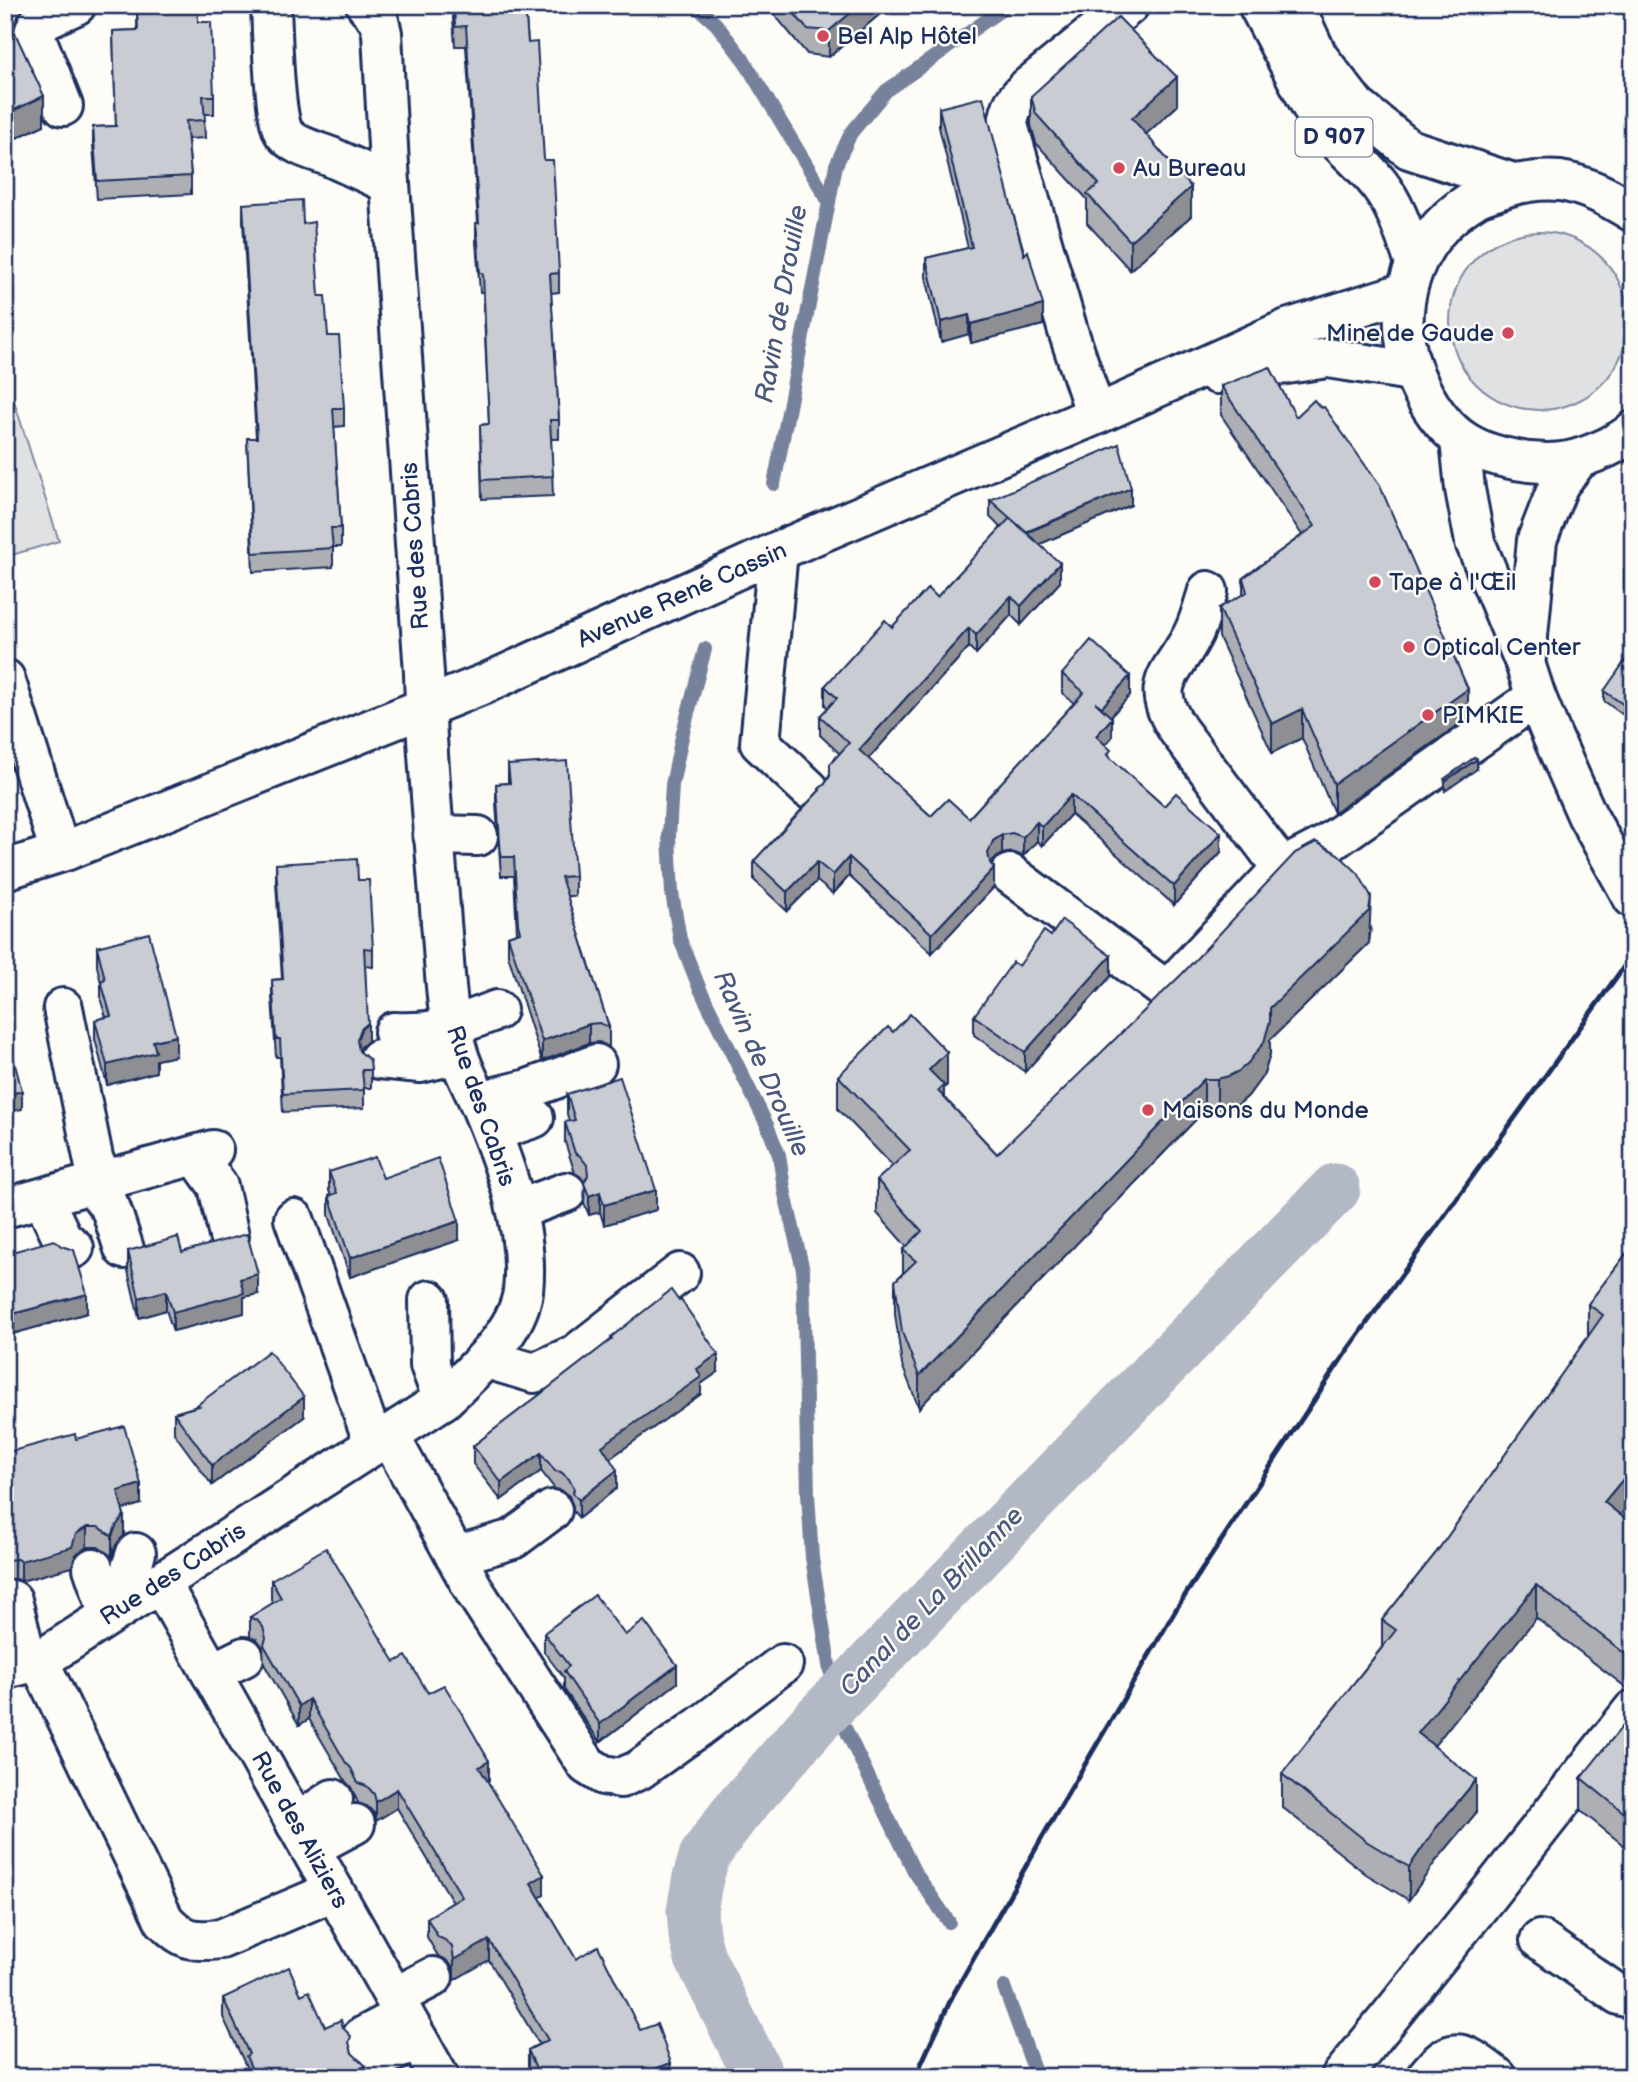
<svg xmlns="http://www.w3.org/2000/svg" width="1638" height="2082" font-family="'Balsamiq Sans',sans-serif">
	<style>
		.green { fill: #e0e1e3; stroke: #7e88a0; stroke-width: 2 }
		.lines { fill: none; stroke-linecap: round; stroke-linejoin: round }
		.stream { stroke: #76819c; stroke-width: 14 }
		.canal { stroke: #b3b8c5; stroke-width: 51 }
		.minor-casing { stroke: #1b2f5e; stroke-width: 44 }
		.major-casing { stroke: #1b2f5e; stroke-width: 44 }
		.minor { stroke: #fdfcf7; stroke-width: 38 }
		.major { stroke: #fdfcf7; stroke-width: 38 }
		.rail { stroke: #1b2f5e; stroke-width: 5 }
		.wall { fill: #adafb5; stroke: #1b2f5e; stroke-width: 2 }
		.shaded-wall { fill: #8d8f94; stroke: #1b2f5e; stroke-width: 2 }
		.building { fill: #c9ccd3; stroke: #1b2f5e; stroke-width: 2 }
		.poi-dot { fill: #d1495b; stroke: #fdfcf7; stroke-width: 2.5 }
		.labels { text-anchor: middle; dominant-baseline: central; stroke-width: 5; stroke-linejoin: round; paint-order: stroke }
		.shield { fill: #fdfcf7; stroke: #5f6c8c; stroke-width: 2 }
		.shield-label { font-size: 23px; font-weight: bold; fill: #1b2f5e }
		.poi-label { font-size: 24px; fill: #1b2f5e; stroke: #fdfcf7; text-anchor: start }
		.street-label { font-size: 24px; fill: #1b2f5e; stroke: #fdfcf7 }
		.water-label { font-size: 26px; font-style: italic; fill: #49587d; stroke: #fdfcf7 }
	</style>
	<rect width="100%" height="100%" fill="#fdfcf7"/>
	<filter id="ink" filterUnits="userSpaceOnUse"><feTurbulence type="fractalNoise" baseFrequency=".0143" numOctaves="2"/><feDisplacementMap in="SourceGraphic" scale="14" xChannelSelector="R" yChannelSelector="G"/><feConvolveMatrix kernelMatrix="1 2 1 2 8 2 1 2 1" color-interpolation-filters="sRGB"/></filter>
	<g filter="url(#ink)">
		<g class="green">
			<circle cx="1539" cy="321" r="89"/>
			<polygon points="5,373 59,541 5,557"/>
		</g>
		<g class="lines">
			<g class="stream">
				<polyline points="695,5 716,24 743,59 829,202 774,484"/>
				<polyline points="829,202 836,165 851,133 886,91 1008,5"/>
				<polyline points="705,649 683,732 672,785 669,836 672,893 680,939 699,987 767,1125 779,1155 785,1194 803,1270 808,1494 812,1558 830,1671"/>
				<polyline points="845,1728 914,1871 949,1922"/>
				<polyline points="1004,1987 1037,2077"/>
			</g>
			<polyline class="canal" points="759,2077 700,1958 694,1935 692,1911 697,1882 704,1857 716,1839 737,1811 814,1723 1335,1189"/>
			<g class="minor-casing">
				<g id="minor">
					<path d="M271 5C272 28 274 120 284 133 295 147 316 151 331 157 351 166 370 175 390 184"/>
					<polyline points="63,106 34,33 37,25 41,21 76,5"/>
					<path d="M1096 415 1068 331 1008 125C1010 106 1015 100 1028 87L1129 5"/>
					<polyline points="778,551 760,743 809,789"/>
					<path d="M1208 591C1204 604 1200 619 1194 632 1174 674 1146 681 1178 730L1282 868 1326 845 1536 697"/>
					<polyline points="5,679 55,836"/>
					<polyline points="433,835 478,836"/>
					<polyline points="1010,874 1167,991 1282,868"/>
					<polyline points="63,1008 94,1162 107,1180"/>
					<path d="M394 1032C437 1034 458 1025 497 1010"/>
					<polyline points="379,1059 420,1063 458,1054"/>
					<polyline points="479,1101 528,1089 596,1064"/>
					<polyline points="492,1132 534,1118"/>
					<polyline points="196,1155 218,1186 229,1236"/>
					<polyline points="92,1184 111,1209 124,1249"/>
					<polyline points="43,1198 62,1238 74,1248"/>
					<polyline points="5,1208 213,1150"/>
					<polyline points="517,1210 566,1192"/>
					<polyline points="294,1219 374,1444"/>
					<polyline points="429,1300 430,1365 443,1400"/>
					<polyline points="487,1359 534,1373 576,1354 680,1273"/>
					<polyline points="389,1435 475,1592 587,1765 603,1775 621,1778 639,1770 698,1728 783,1664"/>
					<polyline points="136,1553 131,1568 144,1594"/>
					<polyline points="455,1556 513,1539 552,1510"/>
					<polyline points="93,1568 109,1615"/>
					<polyline points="160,1582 439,2077"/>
					<polyline points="12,1600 28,1664"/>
					<path d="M39 1661 164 1920C183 1941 194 1942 221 1939L334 1891"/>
					<path d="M5 1669 39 1661 443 1400C472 1373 518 1332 523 1291 530 1228 503 1159 479 1102 472 1086 463 1070 458 1053 445 1011 445 965 441 922 435 839 426 756 424 673L390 184 382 33 379 21 366 5"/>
					<polyline points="211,1673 244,1657"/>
					<polyline points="296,1824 333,1799"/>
					<polyline points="310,1848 355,1824"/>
					<polyline points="1540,1940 1619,1995 1633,1999"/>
					<polyline points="395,1997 433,1977"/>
					<polyline points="362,2037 404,2015"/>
					<polyline points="371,2062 418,2040"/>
					<polyline points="1341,2077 1480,1905 1633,1710"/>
					<path d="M1426 2077C1455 2040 1465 2054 1497 2077"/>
				</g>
			</g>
			<g class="major-casing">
				<g id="major">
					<path d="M1258 5 1316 115C1333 141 1360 159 1379 184 1397 207 1405 236 1415 263"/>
					<polyline points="1294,5 1318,57 1356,106 1409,149 1516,184"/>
					<path d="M1633 212C1610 198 1587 185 1560 181 1540 179 1517 183 1498 190 1490 193 1480 195 1473 200 1407 241 1385 320 1421 389 1446 438 1475 455 1529 462 1561 465 1577 461 1606 448 1616 443 1625 439 1633 431"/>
					<polyline points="1217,374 1328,358 1411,371"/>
					<polyline points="1460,440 1465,489 1475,542 1525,663 1536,697 1552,736 1587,815 1633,898"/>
					<polyline points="1526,657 1537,540 1559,484 1578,460"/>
					<polyline points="5,870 65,851 484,684 778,551 1096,415 1287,329 1406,292"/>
				</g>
			</g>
			<use href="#minor" class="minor"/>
			<use href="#major" class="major"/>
			<polyline class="rail" points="915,2077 953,1995 1043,1836 1178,1606 1346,1352 1633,954"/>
		</g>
		<g class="wall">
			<polygon points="452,5 525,5 528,43 559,273 559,292 551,293 559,420 559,439 551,439 553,496 482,499 480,425 489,424 483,292 480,292 476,242 476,223 478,223 466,46 455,46"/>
			<polygon points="769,5 903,5 897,10 886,9 829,57 807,54 769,8"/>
			<polygon points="1619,5 1633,5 1633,16"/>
			<polygon points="137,10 198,22 214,96 214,114 204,114 205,138 188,139 191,176 191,194 97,199 93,145 93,127 116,126 113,31 137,30"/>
			<polygon points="5,11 44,125 8,142 5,137"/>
			<polygon points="1031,96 1177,106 1146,134 1191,216 1130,270 1087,223 1087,199 1036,143 1031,125"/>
			<polygon points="939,108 1024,255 1043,325 971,343 969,334 941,342 926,277 926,258 968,248 939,127"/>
			<polygon points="243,204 303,224 344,408 344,426 334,427 341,528 341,547 333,547 333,567 253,572 247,438 256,438 243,222"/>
			<polygon points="1221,386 1296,417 1468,718 1334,813 1302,738 1272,753 1219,637 1219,608 1243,595 1243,578 1302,535 1221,415"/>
			<polygon points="990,500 1131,505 1040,544 1060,582 1021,625 1011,615 976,654 969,647 868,759 931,816 969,818 1074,703 1062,693 1062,674 1130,695 1111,716 1112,737 1105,745 1111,759 1164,806 1221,852 1174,905 1071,814 1042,846 1037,841 1023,856 1012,852 1002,854 993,860 991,865 994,887 932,953 849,876 833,894 817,881 787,911 754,880 754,861 819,791 819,789 825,784 840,754 820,735 820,716 828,708 825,705 825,686 892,627 937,597 1001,528 990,517"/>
			<polygon points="1633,558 1633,596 1624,589 1624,570"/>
			<polygon points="1633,667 1633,722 1604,701 1604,691"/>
			<polygon points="508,765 575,876 575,896 567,896 609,1027 609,1047 599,1042 589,1043 542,1061 508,955 508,936 517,933 514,876 501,876 496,803 496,784 508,783"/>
			<polygon points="276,864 358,880 373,949 373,967 365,966 368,1041 361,1047 360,1051 371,1070 371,1088 364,1088 364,1108 283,1112 280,1057 276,1057 272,997 272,980 282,979 276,882"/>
			<polygon points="1371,928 1369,943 1270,1040 1270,1054 1264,1074 1248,1096 1239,1104 1229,1109 1217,1112 1204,1111 919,1408 902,1365 895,1314 895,1281 903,1273 903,1250 907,1247 877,1213 877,1180 893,1166 838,1109 838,1076 893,1032 947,1085 944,1088 944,1097 997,1154"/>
			<polygon points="97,947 176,1056 156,1060 156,1072 107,1085 95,1039 95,1020 106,1017 101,1001 101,983 97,966"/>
			<polygon points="1111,976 1025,1072 974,1035 974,1016"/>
			<polygon points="567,1094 656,1210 604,1225 600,1212 589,1215 584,1203 585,1182 580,1176 575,1173 565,1142 565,1122 569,1121 567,1114"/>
			<polygon points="329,1172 459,1240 350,1277 329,1215 329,1196 331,1195 329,1191"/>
			<polygon points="1633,1245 1620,1515 1633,1525 1633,1689 1628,1689 1536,1618 1434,1746 1476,1813 1435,1862 1409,1900 1366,1874 1282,1807 1282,1774 1382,1647 1382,1620 1436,1553 1588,1337 1588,1304"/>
			<polygon points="128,1251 182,1252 258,1294 244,1297 244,1313 173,1331 166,1310 139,1318 128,1271"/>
			<polygon points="5,1254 87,1313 9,1335 5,1322"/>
			<polygon points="611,1337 718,1372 701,1384 701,1394 610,1458 617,1488 579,1518 573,1511 573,1506 569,1496 561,1490 555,1489 541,1471 501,1500 473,1464 473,1446 611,1340"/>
			<polygon points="197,1405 304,1417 212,1485 174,1433 174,1413 197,1406"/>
			<polygon points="76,1439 141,1504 123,1509 124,1535 116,1545 112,1556 98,1547 87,1547 76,1554 72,1567 21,1581 17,1579 5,1579 5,1453"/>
			<polygon points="271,1580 395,1662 428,1693 489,1780 487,1781 544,1895 539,1897 576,1959 640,2030 671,2077 531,2077 528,2070 528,2050 539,2044 489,1960 454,1980 452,1966 445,1959 438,1956 427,1937 427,1918 453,1902 397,1808 376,1821 374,1813 367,1806 358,1803 351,1787 346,1782 309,1719 299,1725 264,1664 263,1647 257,1639 250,1637 250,1617 273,1603 271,1599"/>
			<polygon points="544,1633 625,1635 677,1683 600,1742 564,1689 564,1678 544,1652"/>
			<polygon points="1633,1713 1633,1853 1581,1811 1581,1778"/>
			<polygon points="301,1995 325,2027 343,2028 352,2053 366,2077 247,2077 246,2066 223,2017 223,1998"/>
		</g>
		<g class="shaded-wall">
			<polygon points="860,5 886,5 886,9 829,57 829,31"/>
			<polygon points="1177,77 1177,106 1132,147 1132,118"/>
			<polygon points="44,96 44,125 8,142 8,113"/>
			<polygon points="1191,187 1191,216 1130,270 1130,241"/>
			<polygon points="1043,305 1043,325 971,343 971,324"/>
			<polygon points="969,315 969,334 941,342 941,322"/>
			<polygon points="1131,488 1131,505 1026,550 1026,533"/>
			<polygon points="1060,563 1060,582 1021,625 1021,606"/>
			<polygon points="1011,596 1011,615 976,654 976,635"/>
			<polygon points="969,628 969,647 859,769 859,750"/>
			<polygon points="1130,676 1130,695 1102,726 1102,707"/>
			<polygon points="1468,689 1468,718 1334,813 1334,784"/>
			<polygon points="1302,709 1302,738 1272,753 1272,724"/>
			<polygon points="1112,718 1112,737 1096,755 1096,736"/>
			<polygon points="1477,759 1477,769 1445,791 1445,781"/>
			<polygon points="1071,795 1071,814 1042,846 1042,827"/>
			<polygon points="1037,822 1037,841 1023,856 1023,837"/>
			<polygon points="1221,833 1221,852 1174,905 1174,886"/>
			<polygon points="1002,835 1002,854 993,860 988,872 988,853 993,841"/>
			<polygon points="849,857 849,876 833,894 833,875"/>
			<polygon points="817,862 817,881 787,911 787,892"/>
			<polygon points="994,868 994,887 932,953 932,934"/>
			<polygon points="1371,896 1369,943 1270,1040 1270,1054 1264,1074 1248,1096 1239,1104 1229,1109 1217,1112 1217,1079 1270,1008"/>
			<polygon points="1111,956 1111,976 1025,1072 1025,1052"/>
			<polygon points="368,1023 368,1041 361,1047 357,1058 357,1040 361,1029"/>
			<polygon points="589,1024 589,1043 542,1061 542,1041"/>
			<polygon points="176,1036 176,1056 156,1060 156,1072 107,1085 107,1065 153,1041"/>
			<polygon points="947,1052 947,1085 944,1088 944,1118 929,1070"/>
			<polygon points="1204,1079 1204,1111 919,1408 919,1376"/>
			<polygon points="22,1091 22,1109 5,1113 5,1095"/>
			<polygon points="656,1190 656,1210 604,1225 604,1205"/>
			<polygon points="600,1192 600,1212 589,1215 589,1196"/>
			<polygon points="459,1221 459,1240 350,1277 350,1258"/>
			<polygon points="258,1274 258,1294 244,1297 244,1313 173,1331 173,1312 240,1279"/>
			<polygon points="166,1291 166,1310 139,1318 139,1298"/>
			<polygon points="87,1294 87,1313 9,1335 9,1315"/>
			<polygon points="718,1354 718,1372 701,1384 701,1394 602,1464 602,1446 697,1369"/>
			<polygon points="304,1397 304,1417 212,1485 212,1465"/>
			<polygon points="541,1453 541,1471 501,1500 501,1482"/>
			<polygon points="1633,1467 1633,1500 1604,1535 1604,1502"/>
			<polygon points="617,1470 617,1488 579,1518 579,1500"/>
			<polygon points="141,1484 141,1504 118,1511 118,1491"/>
			<polygon points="124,1515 124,1535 116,1545 112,1556 112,1536 116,1526"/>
			<polygon points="87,1527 87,1547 76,1554 72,1567 21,1581 21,1561 76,1534"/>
			<polygon points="6,1559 6,1579 5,1579 5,1560"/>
			<polygon points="1536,1585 1536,1618 1418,1766 1418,1733"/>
			<polygon points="677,1665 677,1683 600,1742 600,1724"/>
			<polygon points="309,1699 309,1719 299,1725 299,1706"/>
			<polygon points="489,1761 489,1780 479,1787 479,1767"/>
			<polygon points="1476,1780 1476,1813 1435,1862 1409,1900 1409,1867 1435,1829"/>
			<polygon points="397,1789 397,1808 376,1821 376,1802"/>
			<polygon points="544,1875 544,1895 531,1903 531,1883"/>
			<polygon points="489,1940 489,1960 454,1980 454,1960"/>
			<polygon points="671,2063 671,2077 654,2077 654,2069"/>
			<polygon points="366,2066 366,2077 341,2077"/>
		</g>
		<g class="building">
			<polygon points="454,5 525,5 528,43 537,42 544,160 553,160 559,273 550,274 559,420 550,420 553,476 482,480 480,425 489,424 483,273 480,273 478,242 476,223 479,223 466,26 455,27"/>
			<polygon points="787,5 860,5 829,31 807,29"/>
			<polygon points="198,6 198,22 211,22 214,96 203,96 205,120 186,121 191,176 97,181 93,127 116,126 113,31 138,30 137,10"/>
			<polygon points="5,11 44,96 8,113 5,107"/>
			<polygon points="1118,17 1177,77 1132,118 1191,187 1130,241 1087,194 1099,184 1036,114 1031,96"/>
			<polygon points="983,97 1024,255 1028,251 1043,305 971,324 969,315 941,322 926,258 972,247 939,108"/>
			<polygon points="302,200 303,224 314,222 319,296 325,296 328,336 339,336 344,408 333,408 341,528 331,528 333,548 253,553 247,438 257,438 243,204"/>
			<polygon points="1270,367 1296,417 1314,400 1321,408 1324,407 1380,486 1468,689 1334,784 1302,709 1272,724 1219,608 1247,592 1243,578 1315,526 1221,386"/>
			<polygon points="1119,444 1131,488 1026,532 990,500"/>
			<polygon points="1010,518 1060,563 1021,606 1011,596 976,635 969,628 859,750 931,816 948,799 969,818 1084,692 1062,674 1091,640 1130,676 1102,707 1095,702 1112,718 1096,736 1111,750 1107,755 1164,806 1176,793 1221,833 1174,886 1071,795 1042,827 1037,822 1023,837 1012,833 1002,835 993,841 988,853 990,863 994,868 932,934 849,857 833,875 817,862 787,892 754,861 820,790 819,789 825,784 830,776 830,764 849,743 820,716 837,698 825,686 885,620 892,627 928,588 937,597"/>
			<polygon points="1633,558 1633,576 1624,570"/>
			<polygon points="1625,661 1633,667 1633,711 1604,691"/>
			<polygon points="1475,757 1477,759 1445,781 1444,779"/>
			<polygon points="567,761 575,876 561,877 609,1027 599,1023 589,1024 542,1041 508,936 520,932 518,924 514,857 501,857 496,784 510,783 508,765"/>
			<polygon points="1316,842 1338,854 1358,873 1371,896 1369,911 1270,1008 1270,1021 1264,1042 1248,1063 1239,1071 1229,1076 1217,1079 1204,1079 919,1376 902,1332 895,1281 916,1261 903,1250 922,1231 877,1180 910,1150 838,1076 888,1027 893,1032 910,1014 947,1052 929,1070 944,1085 938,1091 997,1154 1182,974 1295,853"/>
			<polygon points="357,859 358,880 369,880 373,949 364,948 368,1023 361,1029 357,1040 359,1051 370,1060 371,1070 362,1070 364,1090 283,1094 280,1039 276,1039 272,980 283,979 276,864"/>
			<polygon points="1062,920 1111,956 1025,1052 974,1016 1013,962 1019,966 1044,931 1051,936"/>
			<polygon points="149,933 176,1036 153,1041 156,1052 107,1065 95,1020 111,1016 101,981 105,979 97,947"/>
			<polygon points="5,1027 22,1091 5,1095"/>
			<polygon points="620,1077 656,1190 604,1205 600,1192 589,1196 584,1183 588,1175 587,1165 580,1156 575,1153 565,1122 575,1120 567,1094"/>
			<polygon points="375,1157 383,1178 438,1158 459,1221 350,1258 329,1196 337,1193 329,1172"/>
			<polygon points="247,1234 258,1274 240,1279 244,1293 173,1312 166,1291 139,1298 128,1251 178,1237 182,1252"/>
			<polygon points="54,1240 61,1246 74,1250 87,1294 9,1315 5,1303 5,1254"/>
			<polygon points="1633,1245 1633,1467 1604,1502 1633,1525 1633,1656 1628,1656 1536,1585 1418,1733 1476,1780 1435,1829 1409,1867 1366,1841 1282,1774 1396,1630 1382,1620 1436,1553 1603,1315 1588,1304"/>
			<polygon points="671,1290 679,1301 681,1300 718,1354 697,1369 701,1377 602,1446 617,1470 579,1500 573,1493 574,1489 569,1479 561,1472 555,1471 541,1453 501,1482 473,1446 612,1339 611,1337"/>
			<polygon points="269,1351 304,1397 212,1465 174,1413 199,1406 197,1405"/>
			<polygon points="124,1426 141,1484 118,1491 124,1515 116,1526 112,1536 98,1527 87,1527 76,1534 72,1547 21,1561 17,1559 5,1560 5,1453 75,1434 76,1439"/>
			<polygon points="326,1548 395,1662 406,1656 428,1693 444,1685 464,1717 489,1761 479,1767 544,1875 531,1883 576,1959 598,1946 640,2030 657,2024 671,2063 654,2069 657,2077 540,2077 528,2050 548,2040 489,1940 454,1960 452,1947 445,1940 438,1937 427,1918 462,1897 397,1789 376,1802 374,1794 367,1786 358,1783 351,1768 346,1763 309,1699 299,1706 264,1645 266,1638 263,1627 257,1620 250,1617 281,1598 271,1580"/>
			<polygon points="595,1595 625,1635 644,1621 677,1665 600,1724 564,1671 569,1666 544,1633"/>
			<polygon points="1633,1713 1633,1820 1581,1778"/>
			<polygon points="289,1967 301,1995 309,1991 325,2027 341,2020 343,2028 351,2036 349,2042 352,2053 366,2066 341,2077 255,2077 246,2056 249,2054 223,1998"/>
			<polygon points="1183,2067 1195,2077 1175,2077"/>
			<polygon points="1428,2067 1441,2077 1420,2077"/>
		</g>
	</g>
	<g class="poi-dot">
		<circle cx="823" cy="36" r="7"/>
		<circle cx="1119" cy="168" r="7"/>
		<circle cx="1508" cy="333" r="7"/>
		<circle cx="1375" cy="582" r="7"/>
		<circle cx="1409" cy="647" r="7"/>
		<circle cx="1428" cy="715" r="7"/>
		<circle cx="1148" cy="1110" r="7"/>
	</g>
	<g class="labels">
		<rect class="shield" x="1295.5" y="117.5" width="77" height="39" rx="5"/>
		<g class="shield-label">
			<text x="1334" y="137">D 907</text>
		</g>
		<g class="poi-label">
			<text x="837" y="36">Bel Alp Hôtel</text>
			<text x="1133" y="168">Au Bureau</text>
			<text x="1494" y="333" text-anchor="end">Mine de Gaude</text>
			<text x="1389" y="582">Tape à l'Œil</text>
			<text x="1423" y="647">Optical Center</text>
			<text x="1442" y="715">PIMKIE</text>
			<text x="1162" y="1110">Maisons du Monde</text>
		</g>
		<g class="street-label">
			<text transform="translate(415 546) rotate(-94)">Rue des Cabris</text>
			<text transform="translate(682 595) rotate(-24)">Avenue René Cassin</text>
			<text transform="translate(481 1106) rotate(71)">Rue des Cabris</text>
			<text transform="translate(173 1574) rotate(-33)">Rue des Cabris</text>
			<text transform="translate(300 1830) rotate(61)">Rue des Aliziers</text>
		</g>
		<g class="water-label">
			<text transform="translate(782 304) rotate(-80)">Ravin de Drouille</text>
			<text transform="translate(761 1064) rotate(66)">Ravin de Drouille</text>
			<text transform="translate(932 1602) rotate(-46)">Canal de La Brillanne</text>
		</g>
	</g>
	<rect width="1638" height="2082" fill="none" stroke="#fdfcf7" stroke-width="28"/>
	<rect x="14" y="14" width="1610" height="2054" fill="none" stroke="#1b2f5e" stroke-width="2.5" filter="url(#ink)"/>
</svg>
